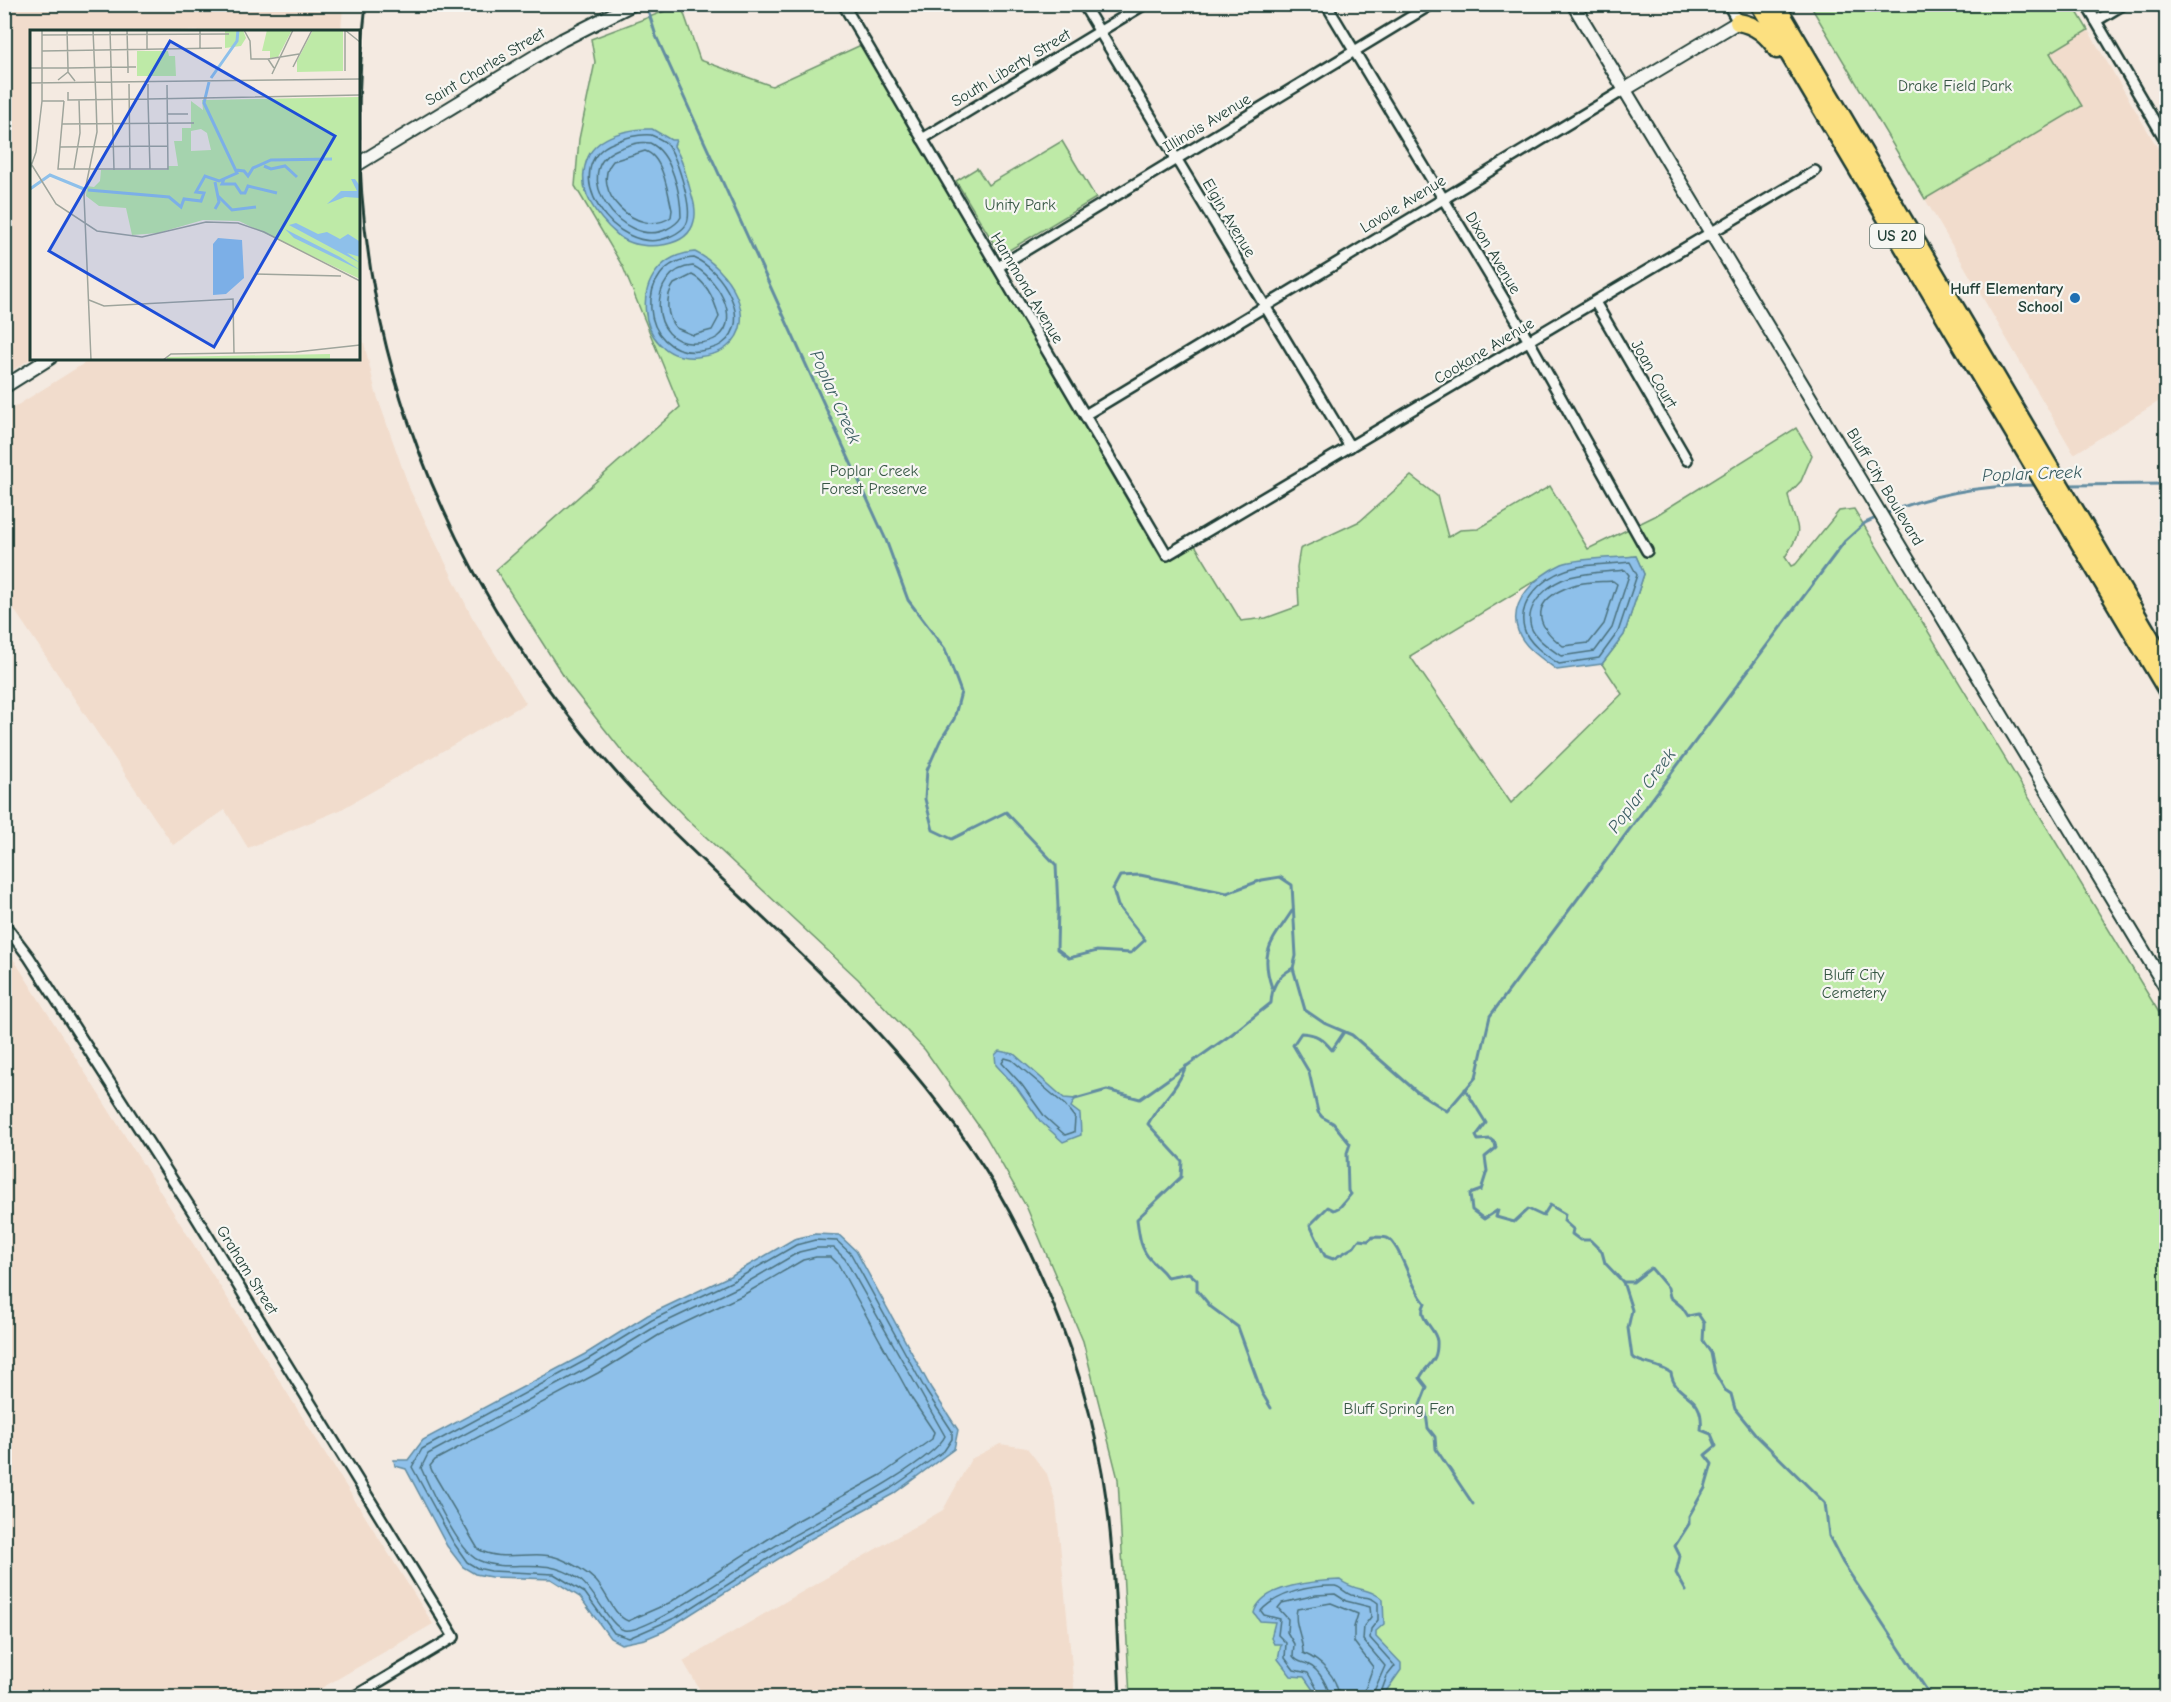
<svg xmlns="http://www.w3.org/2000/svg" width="2171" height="1702" font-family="'Comic Neue',sans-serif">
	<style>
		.built { fill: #f1dccc }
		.green { fill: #beeaa7; stroke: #6e946e; stroke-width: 1.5; fill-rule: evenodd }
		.water { fill: #8ec0ea; stroke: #628ca1; stroke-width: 1.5 }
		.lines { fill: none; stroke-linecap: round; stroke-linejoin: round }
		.shore { stroke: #4b717d; stroke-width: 1.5 }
		.stream { stroke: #628ca1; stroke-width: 3 }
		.street-casing { stroke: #1f3d34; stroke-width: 14 }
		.secondary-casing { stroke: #1f3d34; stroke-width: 16 }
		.highway-casing { stroke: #1f3d34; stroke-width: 21 }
		.street { stroke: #f6f6f2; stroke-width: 9 }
		.secondary { stroke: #f6f6f2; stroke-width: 12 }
		.highway { stroke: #fce080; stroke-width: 16 }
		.rail { stroke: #1f3d34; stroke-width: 3 }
		.poi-dot { fill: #1f6fb2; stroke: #f6f6f2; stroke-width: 2 }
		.labels { text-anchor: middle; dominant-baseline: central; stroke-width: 4.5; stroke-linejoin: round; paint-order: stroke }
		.shield { fill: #f6f6f2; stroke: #60746d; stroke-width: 1.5 }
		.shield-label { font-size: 15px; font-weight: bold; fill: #1f3d34 }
		.street-label { font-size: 16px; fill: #1f3d34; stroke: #f6f6f2 }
		.park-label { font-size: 16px; fill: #375745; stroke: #f6f6f2 }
		.poi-label { font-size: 16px; font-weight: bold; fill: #1f3d34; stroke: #f6f6f2; text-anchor: end }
		.water-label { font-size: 18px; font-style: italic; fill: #3b5e62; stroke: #f6f6f2 }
		.inset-river { fill: none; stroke: #8ec0ea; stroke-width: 3 }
		.inset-road { fill: none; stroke: #9fa59c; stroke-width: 1.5 }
		.view { fill: #1d4ed8; fill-opacity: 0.15; stroke: #1d4ed8; stroke-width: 3 }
		.inset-edge { fill: none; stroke: #1f3d34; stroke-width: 3 }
	</style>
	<rect width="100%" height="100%" fill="#f4eae1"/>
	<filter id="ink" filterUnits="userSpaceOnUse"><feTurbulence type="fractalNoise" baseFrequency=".0167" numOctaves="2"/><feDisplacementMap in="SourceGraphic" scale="12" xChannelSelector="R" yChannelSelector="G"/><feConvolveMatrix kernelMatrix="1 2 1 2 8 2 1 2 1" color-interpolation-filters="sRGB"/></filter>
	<g filter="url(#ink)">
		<g class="built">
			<polygon points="5,4 343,5 341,31 32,32 32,358 5,375"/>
			<polygon points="2088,30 2166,162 2166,397 2074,454 1925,199 2081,106 2050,53"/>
			<polygon points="359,322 376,393 410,490 472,617 526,703 340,810 248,848 225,810 173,845 5,596 5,413 91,359 358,358"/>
			<polygon points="4,944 433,1624 306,1697 5,1697"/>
			<polygon points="1000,1444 1027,1448 1047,1474 1056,1503 1075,1697 704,1697 683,1661 943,1510 971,1459"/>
		</g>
		<g class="green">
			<path d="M681 5 700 60 772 86 861 45 1161 558 1192 540 1241 621 1266 618 1299 606 1297 567 1300 549 1360 521 1411 476 1437 496 1448 537 1460 530 1478 529 1550 486 1588 549 1655 516 1796 428 1812 455 1801 481 1788 495C1794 529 1808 523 1785 557L1791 566 1796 564 1839 511 1854 509 2166 1024V1697H1130L1118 1479 1083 1341 1027 1208 985 1135 925 1050 858 979 690 822 630 761 568 683 496 570 680 407 623 267 575 186 579 139 595 62 591 39ZM1636 556 1644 574 1624 635 1602 664 1622 694 1511 803 1410 656 1563 564Z"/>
			<polygon points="1810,5 2073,5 2088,30 2050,53 2082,106 1925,199"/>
			<polygon points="1062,141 1096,198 1006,252 999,252 956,181 977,168 988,185"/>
		</g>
		<g class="water">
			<path d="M652 129 671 140H676L674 146C682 159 686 174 690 189 693 199 697 211 694 221 688 248 646 250 627 241 619 238 615 232 609 227 590 207 576 185 588 157 598 135 631 128 652 129Z"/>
			<path d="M695 252C726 266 762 319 727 347 719 354 707 356 697 357 633 363 624 257 695 252Z"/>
			<path d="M1636 556 1644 574 1624 635 1602 664 1557 670C1544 660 1524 648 1518 631 1507 601 1538 575 1562 564 1577 558 1618 558 1636 556Z"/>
			<polygon points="999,1051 1014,1054 1064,1098 1075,1099 1071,1107 1080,1114 1081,1135 1063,1142 1040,1121 1017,1088 996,1065 995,1055"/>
			<polygon points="815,1234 839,1235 856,1251 931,1388 958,1430 954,1449 893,1494 805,1542 664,1631 645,1639 621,1644 610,1638 580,1597 551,1579 491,1577 475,1574 463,1567 447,1546 406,1469 395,1466 394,1460 408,1460 423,1440 587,1353 648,1315 732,1275 794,1239"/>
			<path d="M1340 1580C1353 1591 1372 1588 1383 1600L1384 1624 1376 1631V1637L1401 1663V1670L1382 1697H1318L1304 1677 1291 1676 1278 1659 1281 1644H1274L1271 1638 1275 1622 1260 1621 1254 1613C1261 1585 1316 1581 1340 1580Z"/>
		</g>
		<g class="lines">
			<g class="shore">
				<path d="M651 135C656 137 663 140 667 144 677 157 691 203 688 219 687 228 676 234 669 237 616 260 553 166 615 142 627 137 638 134 651 135Z"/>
				<path d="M650 143C672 153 681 195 681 217 678 223 673 226 667 229 623 251 566 170 618 149 629 145 638 141 650 143Z"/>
				<path d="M645 151C663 156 668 193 672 210L671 217C638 240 588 189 613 161Z"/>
				<path d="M694 258C721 269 755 321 722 344 716 348 707 350 700 351 639 358 632 261 694 258Z"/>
				<path d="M693 266C714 275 743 318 718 337 712 341 703 343 696 343 649 347 646 269 693 266Z"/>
				<path d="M692 275C707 282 715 302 719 317L712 330 693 335 676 328C666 317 665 296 674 284Z"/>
				<path d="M1630 562 1637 575 1618 632 1599 658 1559 664C1547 656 1527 643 1524 628 1517 602 1542 578 1566 570 1584 563 1610 565 1630 562Z"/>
				<path d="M1625 570 1629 575 1612 628 1595 651 1561 656C1551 649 1535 639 1531 627 1524 605 1550 582 1570 577 1587 572 1607 572 1625 570Z"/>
				<path d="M1613 581 1617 584 1604 624 1589 643 1563 646C1532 623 1532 600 1571 586 1583 581 1600 582 1613 581Z"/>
				<polygon points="1005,1058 1012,1060 1065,1105 1075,1118 1074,1132 1065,1135 1045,1117 1022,1085 1002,1063"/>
				<polygon points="815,1240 837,1241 851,1254 926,1391 952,1431 952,1439 944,1451 890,1489 802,1537 677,1617 629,1638 614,1633 585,1593 554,1574 491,1571 477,1568 467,1562 453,1542 412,1467 422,1449 590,1358 652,1320 735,1280 796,1245"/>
				<path d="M816 1248H834L845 1259 945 1436C932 1465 803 1528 770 1549 746 1563 645 1636 624 1630 609 1626 595 1590 579 1579 539 1553 512 1575 478 1560 459 1552 430 1488 421 1468L428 1454 593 1365 655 1327 739 1287 799 1252Z"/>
				<path d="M816 1257H831L838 1264 912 1399 934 1432 932 1439 881 1475 793 1523 669 1603 628 1621C613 1615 607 1593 596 1581 587 1572 573 1564 561 1559 535 1548 502 1564 478 1549L432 1471 430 1466 435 1460 598 1373 659 1335 743 1295 803 1260Z"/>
				<path d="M1322 1698 1308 1673 1294 1670 1285 1658 1286 1643 1278 1635 1280 1619 1264 1615 1261 1611C1277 1593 1311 1585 1335 1586 1341 1587 1345 1593 1351 1595 1360 1597 1371 1596 1378 1603V1620L1371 1629 1370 1638 1395 1666 1387 1676 1379 1698"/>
				<path d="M1330 1698C1329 1688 1319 1669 1309 1665 1302 1661 1299 1664 1293 1656L1294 1644 1287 1632 1288 1619 1278 1608 1282 1603 1316 1595 1335 1594 1346 1601 1370 1607 1371 1617 1364 1626 1363 1640 1385 1666 1371 1698"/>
				<path d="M1339 1698C1338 1676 1320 1660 1303 1653 1303 1638 1293 1622 1297 1609L1331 1603 1358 1614 1354 1627V1642L1373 1667 1362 1698"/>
			</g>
			<g class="stream">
				<polyline points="646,4 656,36 886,540 908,600 945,649 961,692 954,719 940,741 927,770 925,799 933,830 952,839 1006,812 1056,865 1058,907 1057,949 1069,958 1097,951 1131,953 1145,940 1118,906 1113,889 1120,876 1140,875 1227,893 1262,880 1280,877 1292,885 1296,956 1293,968 1305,1010 1324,1023 1352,1035 1416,1091 1447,1111 1476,1077 1490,1016 1845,541 1865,523 1878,517"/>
				<polyline points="2066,485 2166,484"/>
				<path d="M1885 514C1933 493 1986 485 2039 485"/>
				<path d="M1272 988C1259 950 1272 942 1292 911"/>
				<path d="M1344 1032 1332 1050C1322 1038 1317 1034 1301 1033L1293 1045 1309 1072 1318 1112 1322 1117 1333 1123 1350 1144 1347 1153 1348 1191 1351 1194 1340 1207 1334 1210 1328 1207 1310 1225 1325 1256 1333 1259 1354 1247 1359 1240 1368 1241 1373 1237C1377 1237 1383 1237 1387 1238 1400 1243 1411 1289 1425 1303 1416 1319 1435 1326 1437 1341 1438 1364 1427 1363 1420 1378L1427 1387 1420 1405 1426 1414 1428 1428 1435 1437 1436 1449 1473 1504"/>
				<path d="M1186 1066C1177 1090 1159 1103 1148 1124L1182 1161 1181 1177 1137 1219C1139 1234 1140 1249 1151 1260 1157 1267 1162 1269 1167 1277L1189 1273 1197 1280V1290L1211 1307 1238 1327 1262 1393 1271 1408"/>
				<polyline points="1465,1089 1486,1123 1476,1136 1478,1140 1490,1139 1495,1143 1496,1148 1485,1157 1487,1171 1481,1190 1470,1194 1472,1210 1484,1219 1498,1210 1496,1217 1514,1222 1528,1209 1543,1216 1550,1205 1565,1214 1564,1221 1573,1229 1572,1234 1580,1240 1590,1240 1602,1252 1605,1263 1623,1282 1633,1282 1651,1268 1668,1288 1670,1297 1682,1307 1688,1316 1698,1314 1704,1323 1703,1341 1711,1353 1715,1373 1725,1390 1731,1394 1735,1409 1757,1436 1825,1503 1829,1536 1843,1563 1932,1698"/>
				<path d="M1075 1099 1107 1090 1140 1099 1232 1034 1271 1003C1272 985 1277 977 1293 968"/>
				<path d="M1623 1282 1632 1310 1628 1328 1632 1357C1644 1365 1658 1364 1671 1373 1675 1400 1705 1391 1701 1430L1711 1434 1716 1446 1705 1455 1712 1464 1705 1488 1689 1516V1524L1675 1546 1680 1556 1676 1573 1686 1591"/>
			</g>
			<g class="street-casing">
				<g id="street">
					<polyline points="843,4 1167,555 1815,171"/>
					<polyline points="1083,4 1350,447"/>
					<polyline points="1326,4 1529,341 1647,551"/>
					<polyline points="1728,4 1738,22"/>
					<polyline points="2086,4 2166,141"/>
					<polyline points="2096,21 2124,4"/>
					<polyline points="922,139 1145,4"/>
					<polyline points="998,267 1432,4"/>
					<polyline points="1595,302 1687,460"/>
					<polyline points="1085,415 1624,90"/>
					<polyline points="4,924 29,957 193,1212 454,1637 352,1698"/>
				</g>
			</g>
			<g class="secondary-casing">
				<g id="secondary">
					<polyline points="1573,4 2166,988"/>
					<polyline points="1624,90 1738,22"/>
					<polyline points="358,164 562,40 633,4"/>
					<polyline points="4,387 50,358"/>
				</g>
			</g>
			<g class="highway-casing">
				<g id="highway">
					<polyline points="1759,4 2166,689"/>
					<polyline points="1776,4 2166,664"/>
					<path d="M1738 22C1756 25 1768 35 1777 50"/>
				</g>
			</g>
			<use href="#street" class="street"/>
			<use href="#secondary" class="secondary"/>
			<use href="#highway" class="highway"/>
			<g class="rail">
				<path d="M366 4C329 318 442 601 663 822 779 937 911 1044 995 1186 1052 1284 1092 1392 1107 1504 1115 1568 1117 1633 1120 1698"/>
				<polyline points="745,1696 746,1698"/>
			</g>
		</g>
	</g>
	<circle class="poi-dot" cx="2075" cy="298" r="6"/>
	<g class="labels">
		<rect class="shield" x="1870" y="224" width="54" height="24" rx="4.5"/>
		<g class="shield-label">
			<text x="1897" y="236">US 20</text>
		</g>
		<g class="street-label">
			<text transform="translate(485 67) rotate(-31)">Saint Charles Street</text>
			<text transform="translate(1011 68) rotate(-31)">South Liberty Street</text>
			<text transform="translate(1207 123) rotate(-31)">Illinois Avenue</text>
			<text transform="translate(1403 204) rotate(-31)">Lavoie Avenue</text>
			<text transform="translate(1229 218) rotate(59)">Elgin Avenue</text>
			<text transform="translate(1493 253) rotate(59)">Dixon Avenue</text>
			<text transform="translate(1027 288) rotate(59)">Hammond Avenue</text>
			<text transform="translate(1484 351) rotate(-31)">Cookane Avenue</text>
			<text transform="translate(1654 374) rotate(60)">Joan Court</text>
			<text transform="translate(1885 487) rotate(59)">Bluff City Boulevard</text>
			<text transform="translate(247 1270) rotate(58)">Graham Street</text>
		</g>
		<g class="park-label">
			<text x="1955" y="86">Drake Field Park</text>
			<text x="1020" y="205">Unity Park</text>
			<text x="874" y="471">Poplar Creek<tspan x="874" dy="18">Forest Preserve</tspan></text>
			<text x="1854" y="975">Bluff City<tspan x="1854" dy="18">Cemetery</tspan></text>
			<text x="1399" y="1409">Bluff Spring Fen</text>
		</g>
		<g class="poi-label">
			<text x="2063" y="289">Huff Elementary<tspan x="2063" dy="18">School</tspan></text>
		</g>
		<g class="water-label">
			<text transform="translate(835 397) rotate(66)">Poplar Creek</text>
			<text transform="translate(2032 474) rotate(-2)">Poplar Creek</text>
			<text transform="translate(1642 791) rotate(-53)">Poplar Creek</text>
		</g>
	</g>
	<g transform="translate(30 30)">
		<rect width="330" height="330" fill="#f4eae1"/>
		<path d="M195 0H213L216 8 211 16 195 18ZM237 0H262L248 27 240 28V21H232ZM283 0 313 1V41L267 42V31ZM107 21H138L139 26H145L146 46H107ZM330 67V249L209 191 173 190 128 203 102 205 96 178 69 176 56 166 57 156 64 157 70 151 71 140H137L138 136H148L144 111H152V98H161V71L173 80 172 70ZM171 99 177 103 181 120 161 121V101ZM300 324V330H137V327Z" fill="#beeaa7" fill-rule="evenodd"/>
		<path d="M321 149H325L330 156V168L315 167 297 174 311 161H327ZM266 193 288 204 297 202 310 209 318 204 329 211 330 227 317 223 330 233 259 195ZM255 199 310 227 330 240 264 208ZM188 208 212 210 214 248 196 264 183 265V214Z" fill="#8ec0ea"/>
		<path class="inset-river" d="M181 48 207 11 208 0M234 136 241 139 255 136 267 147M206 140 214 141 218 146 223 138 241 130 302 129M194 149 192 154H205L211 163H215L218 156 247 163M185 152 189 172 185 179M0 159 20 145 54 159M58 160 139 167 151 177 154 169 171 171 174 163 166 162 175 146 189 151 207 143 174 73 179 52M188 166 202 180 226 177"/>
		<path class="inset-road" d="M63 0 66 70M80 0 82 70M97 0 98 37H106M117 0V20M170 0V19M214 0 220 11 221 29H238L244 38M315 0 330 12M12 5 199 4M12 21 192 18M238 29 269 24M263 37 282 0M0 38H38L37 0M315 41V1M38 42V38L98 37V43M242 44 263 0M28 50 38 42 45 51M0 53 330 49M99 54 100 139M38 62V70L118 69V54M82 70 84 140M12 71H34M34 71 28 139H138L137 55M137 84H158M32 94 164 93M30 117 137 116M0 132 26 174 67 201 112 207 176 192 208 193 234 202 330 251M0 139 6 122 12 71V0M44 139 50 103 49 70M120 139 118 69 330 65M225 244 311 246M59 270 74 276 203 269 204 323M61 330 54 165 67 102 66 70M133 330 141 324 266 322 330 315"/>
		<path class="view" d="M140 11 305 106 184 317 19 221Z"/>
		<rect width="330" height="330" class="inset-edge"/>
	</g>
	<rect width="2171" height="1702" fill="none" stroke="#f6f6f2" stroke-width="24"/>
	<rect x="12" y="12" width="2147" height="1678" fill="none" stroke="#1f3d34" stroke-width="2" filter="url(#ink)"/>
</svg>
